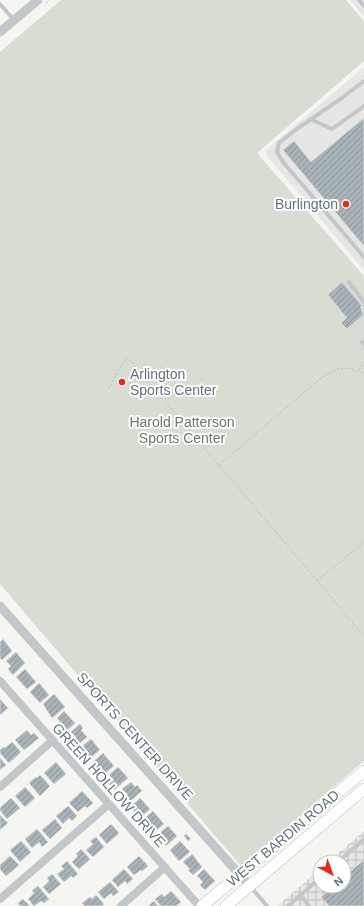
<svg xmlns="http://www.w3.org/2000/svg" width="364" height="906" font-family="Arial,sans-serif">
	<style>
		.built { fill: #e6e6e4 }
		.industrial { fill: url(#industrial-grid) }
		.green { fill: #d7ddd2 }
		.building { fill: url(#building-hatch); stroke: #d6d6d4 }
		.lines { fill: none; stroke-linecap: round; stroke-linejoin: round }
		.secondary-casing { stroke: #b4bbbe; stroke-width: 12 }
		.path { stroke: #bbbfc0; stroke-width: 1; stroke-dasharray: 2 2; stroke-linecap: butt }
		.service { stroke: #c2c7ca; stroke-width: 4 }
		.minor { stroke: #c2c7ca; stroke-width: 8 }
		.tertiary { stroke: #c2c7ca; stroke-width: 9 }
		.secondary { stroke: #fff; stroke-width: 11 }
		.poi-dot { fill: #f22414; stroke: #fff; stroke-width: 1.5 }
		.labels { text-anchor: middle; dominant-baseline: central; stroke-width: 4; stroke-linejoin: round; paint-order: stroke }
		.poi-label { font-size: 14px; fill: #5d767f; stroke: #fff; text-anchor: end }
		.park-label { font-size: 14px; fill: #6a7b61; stroke: #fff }
		.street-label { font-size: 14px; fill: #5d767f; stroke: #fff }
	</style>
	<defs>
		<pattern id="industrial-grid" width="8" height="8" patternUnits="userSpaceOnUse"><rect width="8" height="8" fill="#e6e6e4"/><path d="M0 4h8M4 0v8" fill="none" stroke="#bebfbe"/></pattern>
		<pattern id="building-hatch" width="6" height="6" patternUnits="userSpaceOnUse"><rect width="6" height="6" fill="#a7b3b7"/><path d="M-1 1l2-2M0 6l6-6M5 7l2-2" fill="none" stroke="#8b969a"/></pattern>
	</defs>
	<rect width="100%" height="100%" fill="#f5f5f1"/>
	<g class="built">
		<polygon points="350,0 364,0 364,17"/>
		<polygon points="364,67 364,270 266,155 266,150"/>
	</g>
	<polygon class="industrial" points="364,831 364,906 277,906 320,869 320,886 344,886 344,862 328,862"/>
	<polygon class="green" points="61,0 346,0 364,21 364,61 257,153 364,276 364,761 241,866 0,584 0,52"/>
	<g class="building">
		<polygon points="364,118 364,246 283,150 294,141 311,162"/>
		<polygon points="342,282 362,306 360,307 362,309 361,311 364,314 347,329 341,323 347,318 328,295"/>
		<polygon points="3,639 12,651 2,660 0,658 0,642"/>
		<polygon points="16,652 25,663 13,675 8,669 11,666 6,661"/>
		<polygon points="25,669 36,682 27,689 16,677"/>
		<polygon points="39,683 49,695 40,703 30,692"/>
		<polygon points="54,694 65,707 52,718 43,704"/>
		<polygon points="0,699 8,708 0,715"/>
		<polygon points="64,711 75,723 65,732 60,727 63,725 57,718"/>
		<polygon points="80,724 83,728 81,730 87,737 76,746 72,741 76,737 71,732"/>
		<polygon points="27,730 31,735 34,733 39,738 24,750 15,740"/>
		<polygon points="91,739 100,750 89,759 80,748"/>
		<polygon points="12,742 21,752 9,763 0,753 0,750 3,747 5,748"/>
		<polygon points="103,753 114,766 103,775 92,763"/>
		<polygon points="0,758 6,765 0,770"/>
		<polygon points="56,762 66,774 54,784 44,773"/>
		<polygon points="118,767 128,778 114,790 109,784 114,780 109,775"/>
		<polygon points="40,775 50,786 40,796 29,783 36,777 37,778"/>
		<polygon points="131,782 135,787 137,785 142,791 128,803 124,798 128,795 122,789"/>
		<polygon points="25,787 35,798 25,807 15,796"/>
		<polygon points="82,791 93,803 87,808 85,806 78,812 69,803"/>
		<polygon points="11,798 20,808 7,819 0,810 0,808"/>
		<polygon points="140,798 150,809 140,818 130,807"/>
		<polygon points="68,806 77,816 72,821 69,818 63,824 56,816"/>
		<polygon points="153,811 164,824 154,832 144,819"/>
		<polygon points="0,815 8,823 0,830"/>
		<polygon points="55,819 62,828 50,839 42,830"/>
		<polygon points="111,824 119,833 107,844 99,835"/>
		<polygon points="168,826 177,836 166,846 157,835"/>
		<polygon points="37,829 48,842 42,847 39,842 32,848 25,839"/>
		<polygon points="186,834 191,839 188,841 184,836"/>
		<polygon points="96,837 104,847 93,857 86,850 93,844 90,841"/>
		<polygon points="21,841 31,852 20,862 10,850"/>
		<polygon points="180,841 190,852 179,861 170,850"/>
		<polygon points="81,849 90,859 79,869 72,862 78,856 76,854"/>
		<polygon points="192,854 202,867 193,875 188,870 190,869 183,862"/>
		<polygon points="10,856 19,865 6,876 0,869 0,865"/>
		<polygon points="139,856 148,866 142,871 141,870 134,875 127,867"/>
		<polygon points="364,860 364,906 329,906 321,897 334,886 344,886 344,877"/>
		<polygon points="67,861 78,874 73,878 71,876 64,882 57,874 64,869 61,866"/>
		<polygon points="124,869 133,879 127,884 125,881 118,887 112,880"/>
		<polygon points="204,869 215,881 205,890 200,885 203,882 197,876"/>
		<polygon points="52,874 61,884 49,894 43,887 49,881 47,878"/>
		<polygon points="110,882 119,892 113,896 111,893 104,899 98,892"/>
		<polygon points="38,886 49,899 44,903 41,901 34,906 28,899 34,893 32,891"/>
		<polygon points="171,891 181,902 176,906 161,906 155,899 162,894 164,897"/>
		<polygon points="96,895 104,904 102,906 85,906 82,903 90,897 92,899"/>
		<polygon points="23,899 30,906 20,906 18,903"/>
		<polygon points="154,901 158,906 148,906"/>
	</g>
	<g class="lines">
		<g class="secondary-casing">
			<g id="secondary">
				<polyline points="202,906 364,771"/>
				<polyline points="226,906 364,789"/>
			</g>
		</g>
		<g class="path">
			<polyline points="46,3 50,0"/>
			<polyline points="359,370 364,362"/>
			<polyline points="109,389 120,367 127,357 364,636"/>
			<path d="M219 465 320 379C335 368 348 363 364 375"/>
			<polyline points="317,581 364,542"/>
		</g>
		<g class="service">
			<polyline points="359,0 364,6"/>
			<polyline points="0,4 14,20"/>
			<polyline points="364,81 342,98 294,131 279,143 277,152 283,162 364,257"/>
			<polyline points="310,119 332,129 364,106"/>
			<polyline points="349,282 364,302"/>
			<polyline points="364,341 362,342 364,344"/>
			<polyline points="338,862 364,839"/>
			<polyline points="250,886 267,906"/>
			<polyline points="300,895 309,906"/>
			<polyline points="288,906 320,878"/>
		</g>
		<g class="minor">
			<polyline points="0,681 199,906"/>
			<polyline points="0,787 53,740"/>
			<polyline points="0,899 109,804"/>
			<polyline points="121,906 165,867"/>
		</g>
		<g class="tertiary">
			<polyline points="0,32 38,0"/>
			<polyline points="0,606 249,885"/>
		</g>
		<use href="#secondary" class="secondary"/>
	</g>
	<g class="poi-dot">
		<circle cx="346" cy="204" r="4"/>
		<circle cx="122" cy="382" r="4"/>
	</g>
	<g class="labels">
		<g class="poi-label">
			<text x="338" y="204">Burlington</text>
			<text x="130" y="374" text-anchor="start">Arlington<tspan x="130" dy="16">Sports Center</tspan></text>
		</g>
		<g class="park-label">
			<text x="182" y="422">Harold Patterson<tspan x="182" dy="16">Sports Center</tspan></text>
		</g>
		<g class="street-label">
			<text transform="translate(135 736) rotate(48)">SPORTS CENTER DRIVE</text>
			<text transform="translate(109 785) rotate(48)">GREEN HOLLOW DRIVE</text>
			<text transform="translate(283 838) rotate(-40)">WEST BARDIN ROAD</text>
		</g>
	</g>
	<g transform="translate(332 874) rotate(139)"><circle r="19" fill="#ffffff" stroke="#bec8cc"/>
	<path d="M0-3L7 15L0 10L-7 15Z" fill="#f22414"/>
	<text y="-6" font-size="11" font-weight="bold" text-anchor="middle" fill="#5d767f">N</text>
	</g>
</svg>
